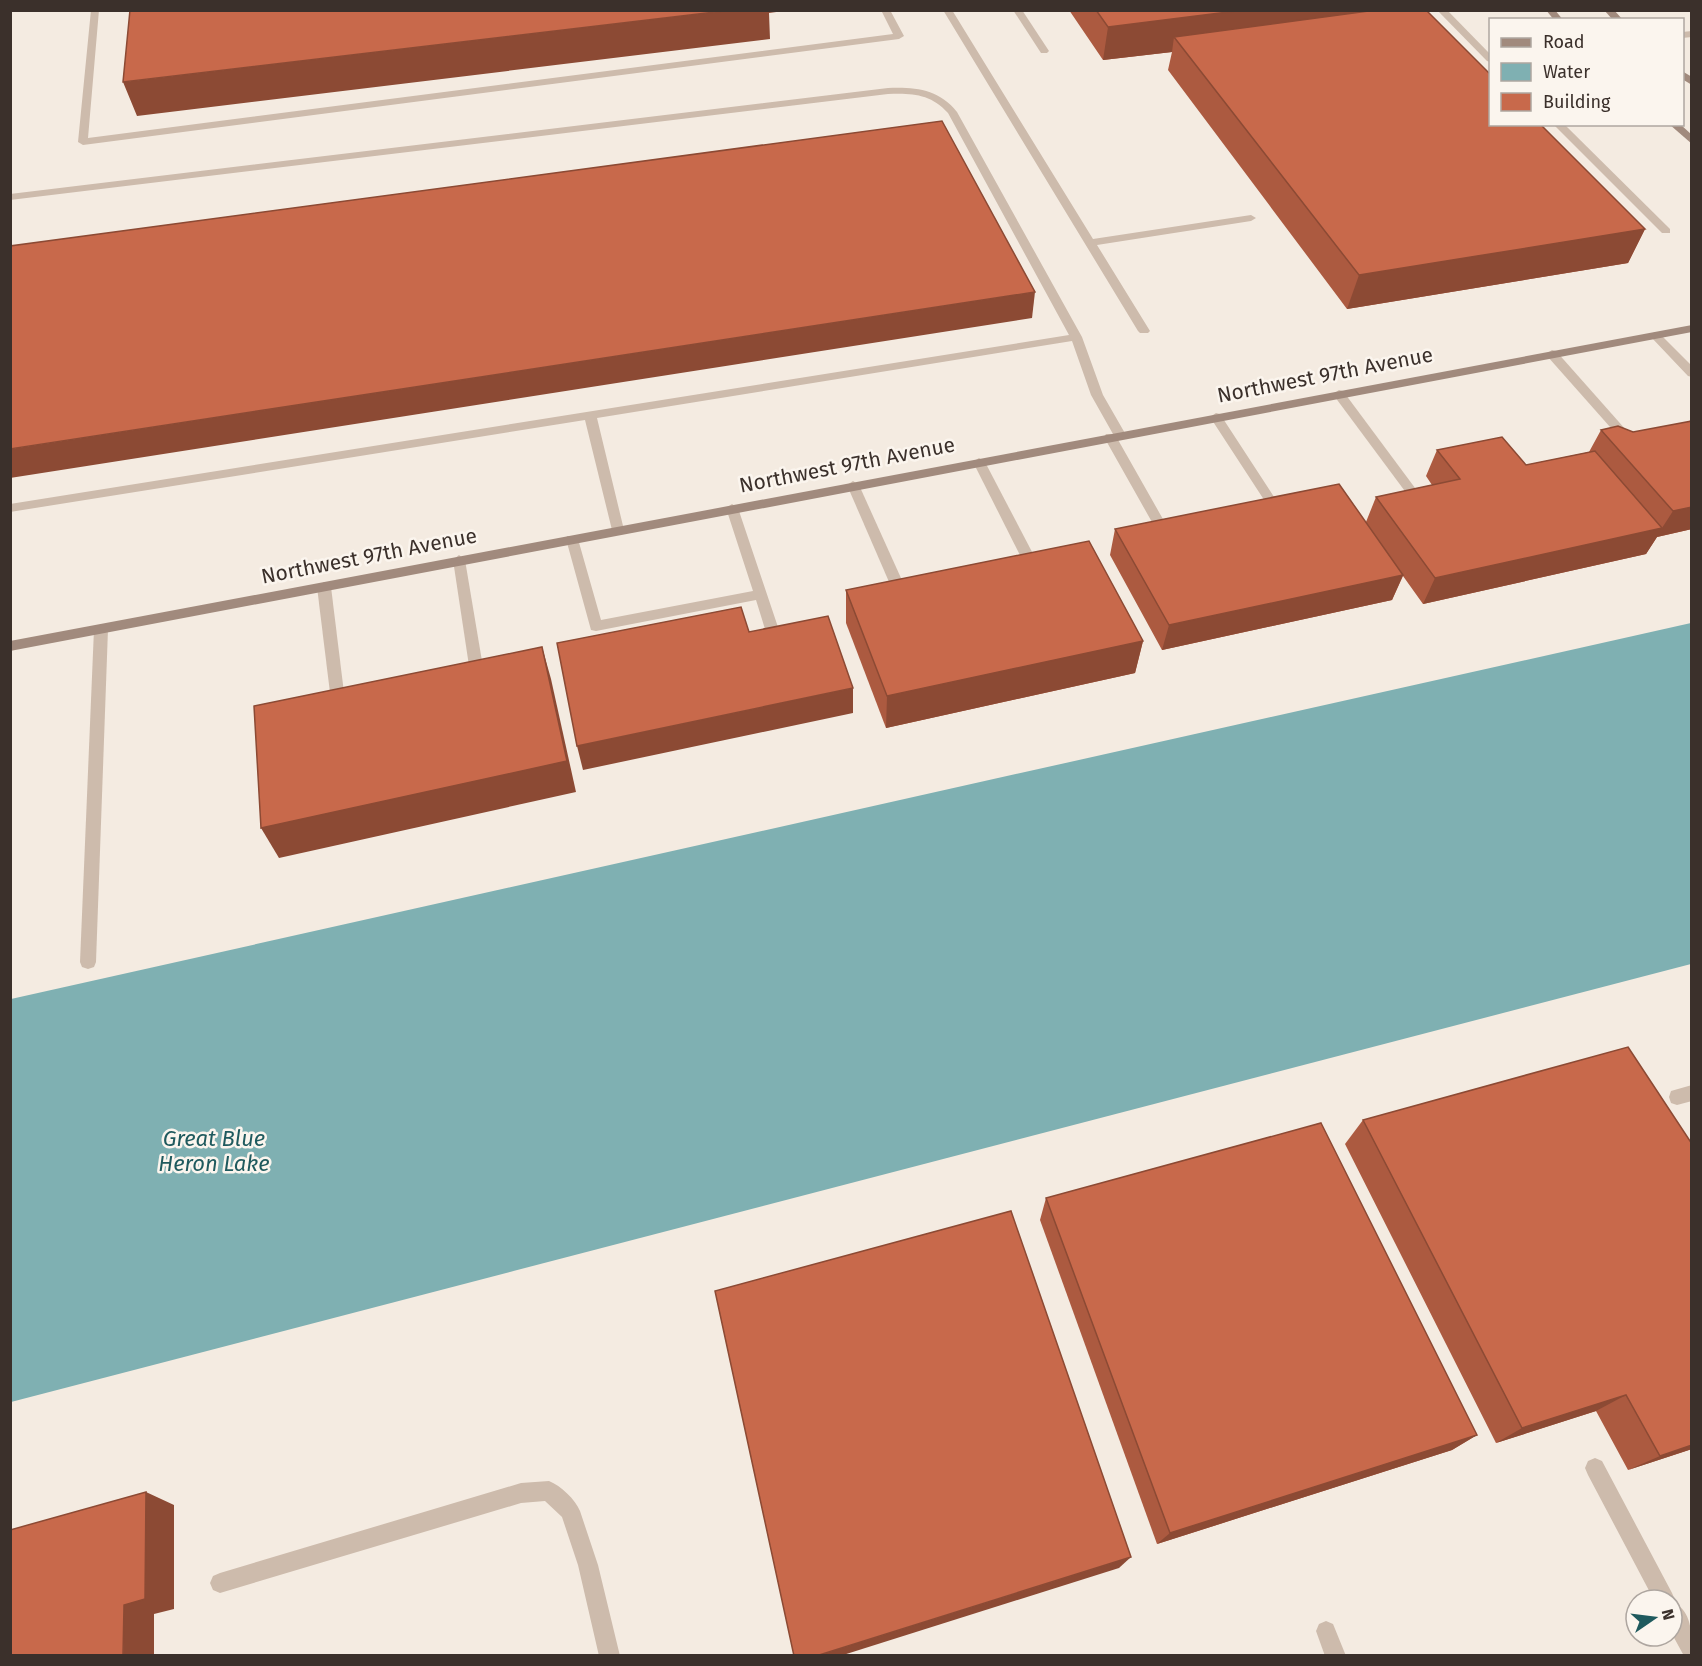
<svg xmlns="http://www.w3.org/2000/svg" width="1702" height="1666" font-family="'Fira Sans',sans-serif">
	<style>
		.water { fill: #7fb0b2 }
		.lines { fill: none; stroke-linecap: round; stroke-linejoin: round }
		.lane { fill: #cdbbac; fill-rule: evenodd }
		.secondary { fill: #a18a7d; fill-rule: evenodd }
		.wall { fill: #ac5a40 }
		.shaded-wall { fill: #8c4a34 }
		.building { fill: #c8694b; stroke: #8c4a34; stroke-width: 1.5 }
		.labels { text-anchor: middle; dominant-baseline: central; stroke-width: 5; stroke-linejoin: round; paint-order: stroke }
		.street-label { font-size: 21px; fill: #3b302b; stroke: #fbf5ee }
		.water-label { font-size: 22px; font-style: italic; fill: #1f5a5e; stroke: #fbf5ee }
	</style>
	<rect width="100%" height="100%" fill="#f4ebe1"/>
	<polygon class="water" points="1691,623 1691,964 11,1402 11,999"/>
	<g class="lines">
		<g class="lane">
			<polygon points="91,10 99,10 88,138 893,34 881,10 890,10 904,36 899,39 83,145 78,142"/>
			<polygon points="943,10 952,10 1093,239 1251,215 1256,218 1251,221 1097,245 1150,331 1148,333 1140,333 1138,331"/>
			<polygon points="1013,10 1022,10 1049,51 1047,53 1041,53"/>
			<polygon points="1437,10 1447,10 1490,54 1490,62 1487,61"/>
			<polygon points="1692,31 1692,37 1682,38 1682,32"/>
			<path d="M888 88C915 87 939 89 957 112L1082 337 1103 395 1126 435 1124 438H1117L1168 528 1167 531H1157L1104 437 1106 434H1113L1091 395 1072 341 597 418 624 530 618 534 612 530 585 420 10 512V504L1069 335 948 113C931 94 912 93 888 94L10 200V194Z"/>
			<polygon points="1553,124 1564,124 1670,229 1670,233 1662,233"/>
			<polygon points="1655,332 1659,333 1692,366 1692,377 1688,376 1651,337 1649,335"/>
			<polygon points="1552,350 1556,351 1634,439 1634,445 1626,445 1548,357 1546,354"/>
			<polygon points="1339,390 1343,391 1418,492 1420,495 1418,498 1410,498 1335,397 1333,394"/>
			<polygon points="1216,413 1220,414 1278,503 1280,506 1278,509 1270,509 1210,417"/>
			<polygon points="979,458 985,462 1042,571 1040,574 1035,576 1028,571 973,462"/>
			<polygon points="853,481 859,485 910,598 908,601 903,603 896,598 847,485"/>
			<polygon points="732,504 738,508 783,642 781,646 771,646 769,642 756,600 596,631 591,630 566,539 567,536 577,536 578,539 601,620 753,591 726,508"/>
			<polygon points="459,555 465,560 485,679 478,684 471,679 453,560"/>
			<polygon points="324,582 331,587 346,709 339,714 332,709 317,587"/>
			<polygon points="101,624 108,629 96,962 94,967 88,969 82,967 80,962 94,629"/>
			<polygon points="1692,1085 1692,1101 1677,1105 1671,1103 1669,1097 1671,1091"/>
			<path d="M1595 1458 1602 1461 1672 1593 1675 1600 1674 1603C1693 1611 1692 1639 1692 1656H1684L1672 1634V1600H1654L1588 1475 1585 1468 1588 1461Z"/>
			<path d="M549 1481C561 1486 575 1499 580 1511L598 1565 620 1656H599L578 1565 562 1517 545 1501 521 1503 220 1593 213 1590 210 1583 213 1576 220 1573 521 1483Z"/>
			<polygon points="1326,1621 1333,1624 1346,1656 1325,1656 1316,1631 1319,1624"/>
		</g>
		<g class="secondary">
			<polygon points="1546,10 1555,10 1563,20 1554,20"/>
			<polygon points="1604,10 1614,10 1623,20 1613,20"/>
			<polygon points="1682,71 1692,77 1692,85 1682,79"/>
			<polygon points="1669,124 1680,124 1692,135 1692,144"/>
			<polygon points="1692,325 1692,332 10,651 10,641"/>
		</g>
	</g>
	<g class="wall">
		<polygon points="1069,10 1426,10 1645,229 1628,263 1347,309 1168,70 1172,52 1103,60"/>
		<polygon points="1692,417 1692,529 1657,537 1646,554 1423,604 1403,576 1392,600 1162,650 1110,555 1115,529 1366,522 1376,497 1432,485 1426,476 1437,450 1526,465 1589,452 1601,430 1633,432 1689,422"/>
		<polygon points="846,590 1143,641 1135,673 886,728 846,623"/>
		<polygon points="1363,1120 1692,1144 1692,1449 1628,1470 1596,1411 1496,1443 1345,1144"/>
		<polygon points="1046,1198 1477,1435 1452,1450 1157,1544 1040,1220"/>
	</g>
	<g class="shaded-wall">
		<polygon points="732,10 791,10 769,13 770,39 137,116 123,82"/>
		<polygon points="1244,10 1396,10 1174,37 1172,52 1103,60 1108,27"/>
		<polygon points="1645,229 1628,263 1347,309 1359,275"/>
		<polygon points="1035,292 1032,318 10,478 10,449"/>
		<polygon points="1692,507 1692,529 1657,537 1646,554 1423,604 1435,578 1662,528 1673,511"/>
		<polygon points="1403,575 1392,600 1162,650 1169,625"/>
		<polygon points="1143,641 1135,673 886,728 887,696"/>
		<polygon points="542,647 551,679 576,792 279,858 261,828"/>
		<polygon points="853,688 853,713 583,770 577,746"/>
		<polygon points="1626,1395 1596,1411 1496,1443 1522,1428"/>
		<polygon points="1477,1435 1452,1450 1157,1544 1170,1533"/>
		<polygon points="1692,1445 1692,1449 1628,1470 1660,1456"/>
		<polygon points="146,1492 174,1505 174,1609 154,1614 154,1656 123,1656 124,1605"/>
		<polygon points="1131,1557 1119,1568 840,1656 816,1656"/>
	</g>
	<g class="building">
		<polygon points="130,10 732,10 123,82"/>
		<polygon points="1096,10 1244,10 1108,27"/>
		<polygon points="1376,10 1426,10 1491,75 1491,124 1540,124 1645,229 1359,275 1174,37"/>
		<polygon points="942,121 1035,292 10,449 10,246"/>
		<polygon points="1692,421 1692,507 1673,511 1601,430 1618,426 1633,432"/>
		<polygon points="1502,437 1526,465 1595,451 1662,528 1435,578 1376,497 1460,479 1437,450"/>
		<polygon points="1339,484 1403,575 1169,625 1115,529"/>
		<polygon points="1089,541 1143,641 887,696 846,590"/>
		<polygon points="741,607 749,632 828,616 853,688 577,746 557,643"/>
		<polygon points="542,647 567,761 261,828 254,706"/>
		<polygon points="1628,1047 1692,1144 1692,1445 1660,1456 1626,1395 1522,1428 1363,1120"/>
		<polygon points="1321,1123 1477,1435 1170,1533 1046,1198"/>
		<polygon points="1011,1211 1131,1557 816,1656 794,1656 715,1291"/>
		<polygon points="146,1492 145,1599 124,1605 123,1656 10,1656 10,1530"/>
	</g>
	<g class="labels">
		<g class="street-label">
			<text transform="translate(1325 375) rotate(-11)">Northwest 97th Avenue</text>
			<text transform="translate(847 465) rotate(-11)">Northwest 97th Avenue</text>
			<text transform="translate(369 556) rotate(-11)">Northwest 97th Avenue</text>
		</g>
		<g class="water-label">
			<text x="214" y="1138">Great Blue<tspan x="214" dy="25">Heron Lake</tspan></text>
		</g>
	</g>
	<rect width="1702" height="1666" fill="none" stroke="#3b302b" stroke-width="24"/>
	<rect x="1489" y="18" width="195" height="108" fill="#fbf5ee" stroke="#aea6a0" stroke-width="1.5"/>
	<rect x="1501" y="38" width="30" height="9" fill="#a18a7d" stroke="#aea6a0" stroke-width="1.5"/>
	<text x="1543" y="48" font-size="18" fill="#3b302b">Road</text>
	<rect x="1501" y="63" width="30" height="18" fill="#7fb0b2" stroke="#aea6a0" stroke-width="1.5"/>
	<text x="1543" y="78" font-size="18" fill="#3b302b">Water</text>
	<rect x="1501" y="93" width="30" height="18" fill="#c8694b" stroke="#aea6a0" stroke-width="1.5"/>
	<text x="1543" y="108" font-size="18" fill="#3b302b">Building</text>
	<g transform="translate(1654 1618) rotate(76)"><circle r="28" fill="#fbf5ee" stroke="#aea6a0" stroke-width="1.5"/>
	<path d="M0-4.5L10 22L0 15L-10 22Z" fill="#1f5a5e"/>
	<text y="-9" font-size="16" font-weight="bold" text-anchor="middle" fill="#3b302b">N</text>
	</g>
</svg>
